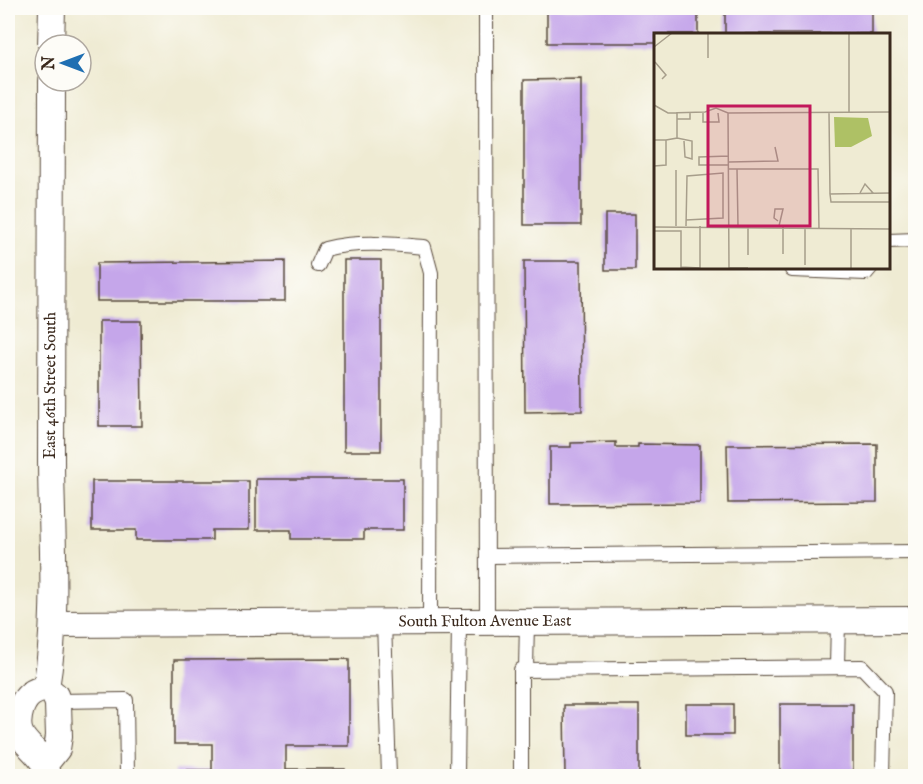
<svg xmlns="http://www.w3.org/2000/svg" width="923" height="784" font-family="'IM FELL English',serif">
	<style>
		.building { fill: #c5a6ea }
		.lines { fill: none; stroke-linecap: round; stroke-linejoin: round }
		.service-casing { stroke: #564739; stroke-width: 16 }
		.minor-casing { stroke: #564739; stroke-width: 28 }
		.service { stroke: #fff; stroke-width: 14 }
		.minor { stroke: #fff; stroke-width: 26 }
		.labels { text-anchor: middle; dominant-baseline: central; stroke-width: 4.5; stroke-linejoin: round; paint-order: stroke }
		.street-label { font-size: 16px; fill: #3b2a1e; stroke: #fdfcf7 }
		.inset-road { fill: none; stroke: #a79e8b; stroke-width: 1.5 }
		.view { fill: #c2185b; fill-opacity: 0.15; stroke: #c2185b; stroke-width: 3 }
		.inset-edge { fill: none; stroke: #3b2a1e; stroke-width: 3 }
	</style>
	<rect width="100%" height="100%" fill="#fdfcf7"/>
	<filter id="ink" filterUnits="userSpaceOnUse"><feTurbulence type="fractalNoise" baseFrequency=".0167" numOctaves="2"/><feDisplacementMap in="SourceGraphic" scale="12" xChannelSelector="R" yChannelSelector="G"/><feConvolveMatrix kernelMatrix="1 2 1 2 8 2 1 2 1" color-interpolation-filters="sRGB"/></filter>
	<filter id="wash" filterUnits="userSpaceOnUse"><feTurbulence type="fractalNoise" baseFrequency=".008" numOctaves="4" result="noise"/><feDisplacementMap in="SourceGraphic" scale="24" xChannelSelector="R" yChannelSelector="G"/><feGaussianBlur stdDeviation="1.35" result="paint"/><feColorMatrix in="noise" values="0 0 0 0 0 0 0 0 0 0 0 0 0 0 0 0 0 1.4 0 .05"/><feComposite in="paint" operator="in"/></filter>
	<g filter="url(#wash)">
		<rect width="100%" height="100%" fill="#efebd3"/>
		<g id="blocks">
			<g class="building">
				<polygon points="547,8 698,8 698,34 656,34 656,43 547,43"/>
				<rect x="725" y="8" width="147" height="26"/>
				<polygon points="581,79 581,225 524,225 524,80"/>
				<rect x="605" y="214" width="30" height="56"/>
				<rect x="344" y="260" width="37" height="191"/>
				<polygon points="285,261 285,301 97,301 97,263"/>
				<polygon points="524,261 581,261 582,411 525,412"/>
				<polygon points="99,321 141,321 142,426 99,426"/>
				<polygon points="616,442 616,447 638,447 638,444 700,445 700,503 550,504 550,447 571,447 571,443"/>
				<polygon points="877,444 877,502 728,503 727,445"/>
				<polygon points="256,479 403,479 403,530 364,530 364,539 291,539 291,530 256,530"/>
				<polygon points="92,481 249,481 249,530 212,530 212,540 136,540 136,530 92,530"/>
				<polygon points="349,659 349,746 286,746 286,769 345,769 345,776 174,776 174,770 212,770 212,744 174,744 174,660"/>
				<rect x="686" y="704" width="47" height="31"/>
				<rect x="780" y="704" width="73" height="72"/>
				<polygon points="564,705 639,705 639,776 565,776"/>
			</g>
		</g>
	</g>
	<g filter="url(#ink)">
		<use href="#blocks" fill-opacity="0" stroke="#564739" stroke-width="1.5"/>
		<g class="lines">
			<g class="service-casing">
				<g id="service">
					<polyline points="486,8 487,622"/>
					<polyline points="888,241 916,240"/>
					<path d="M318 265 325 249C357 241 391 244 424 247L431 273 430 622"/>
					<polyline points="792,267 792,270 866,273 871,267"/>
					<polyline points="487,556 916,552"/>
					<polyline points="384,622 389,776"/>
					<polyline points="837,667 838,620"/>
					<polyline points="526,669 527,622"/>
					<polyline points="57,701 126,700 127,776"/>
					<polyline points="457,776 459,622"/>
					<polyline points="521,776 521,670 862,667 885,691 883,776"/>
				</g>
			</g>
			<g class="minor-casing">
				<g id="minor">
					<polyline points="51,45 52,8"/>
					<path id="s1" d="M53 624 916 620"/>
					<path id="s2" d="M46 688C59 612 51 534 51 457 51 332 52 206 52 81"/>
					<path d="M45 764 57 749 59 736 58 704 55 695 46 688C33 691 26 695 21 708 11 740 31 742 44 763 46 766 46 772 47 776"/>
				</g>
			</g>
			<use href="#service" class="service"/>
			<use href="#minor" class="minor"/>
		</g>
	</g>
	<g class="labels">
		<g class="street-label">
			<text stroke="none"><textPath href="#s2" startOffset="303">East 46th Street South</textPath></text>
			<text stroke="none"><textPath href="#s1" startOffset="432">South Fulton Avenue East</textPath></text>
		</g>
	</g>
	<g transform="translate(654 33)">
		<rect width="236" height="236" fill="#efebd3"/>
		<path d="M180 84 214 85 218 103 197 114H181Z" fill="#aec165"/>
		<path class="inset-road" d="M54 0V25M195 0V79M0 14 18 0M1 29 12 42 8 46M0 72 14 80 51 79 62 75 74 80 236 79M49 79V89H65L64 80M74 80 75 235M175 80 176 161M23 86H36V79M23 105 38 108V126L31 124 30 108M0 107H12V132L0 133M12 107 23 105V79M75 123 45 124V132H75M75 129 124 128 121 114M75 136H164L165 196M83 136 84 193M22 137V193M206 160 211 151 219 160M236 160 176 161 177 169H236M124 188 120 185 121 176H129L125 193M32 193 33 143 69 140V185L32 187M129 193V221M0 194 236 196M151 195V232M197 196V235M0 198H27V235M94 222V193M27 234 46 235V193M75 235H94"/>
		<path class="view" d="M54 73H156V193H54Z"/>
		<rect width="236" height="236" class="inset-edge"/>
	</g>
	<rect width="923" height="784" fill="none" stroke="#fdfcf7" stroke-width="30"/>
	<g transform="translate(63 63) rotate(270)"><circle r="28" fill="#fdfcf7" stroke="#afa8a0" stroke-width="1.5"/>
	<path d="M0-4.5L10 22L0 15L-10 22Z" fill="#1f6fb2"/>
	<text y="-9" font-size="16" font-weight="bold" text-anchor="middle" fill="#3b2a1e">N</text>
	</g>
</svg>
